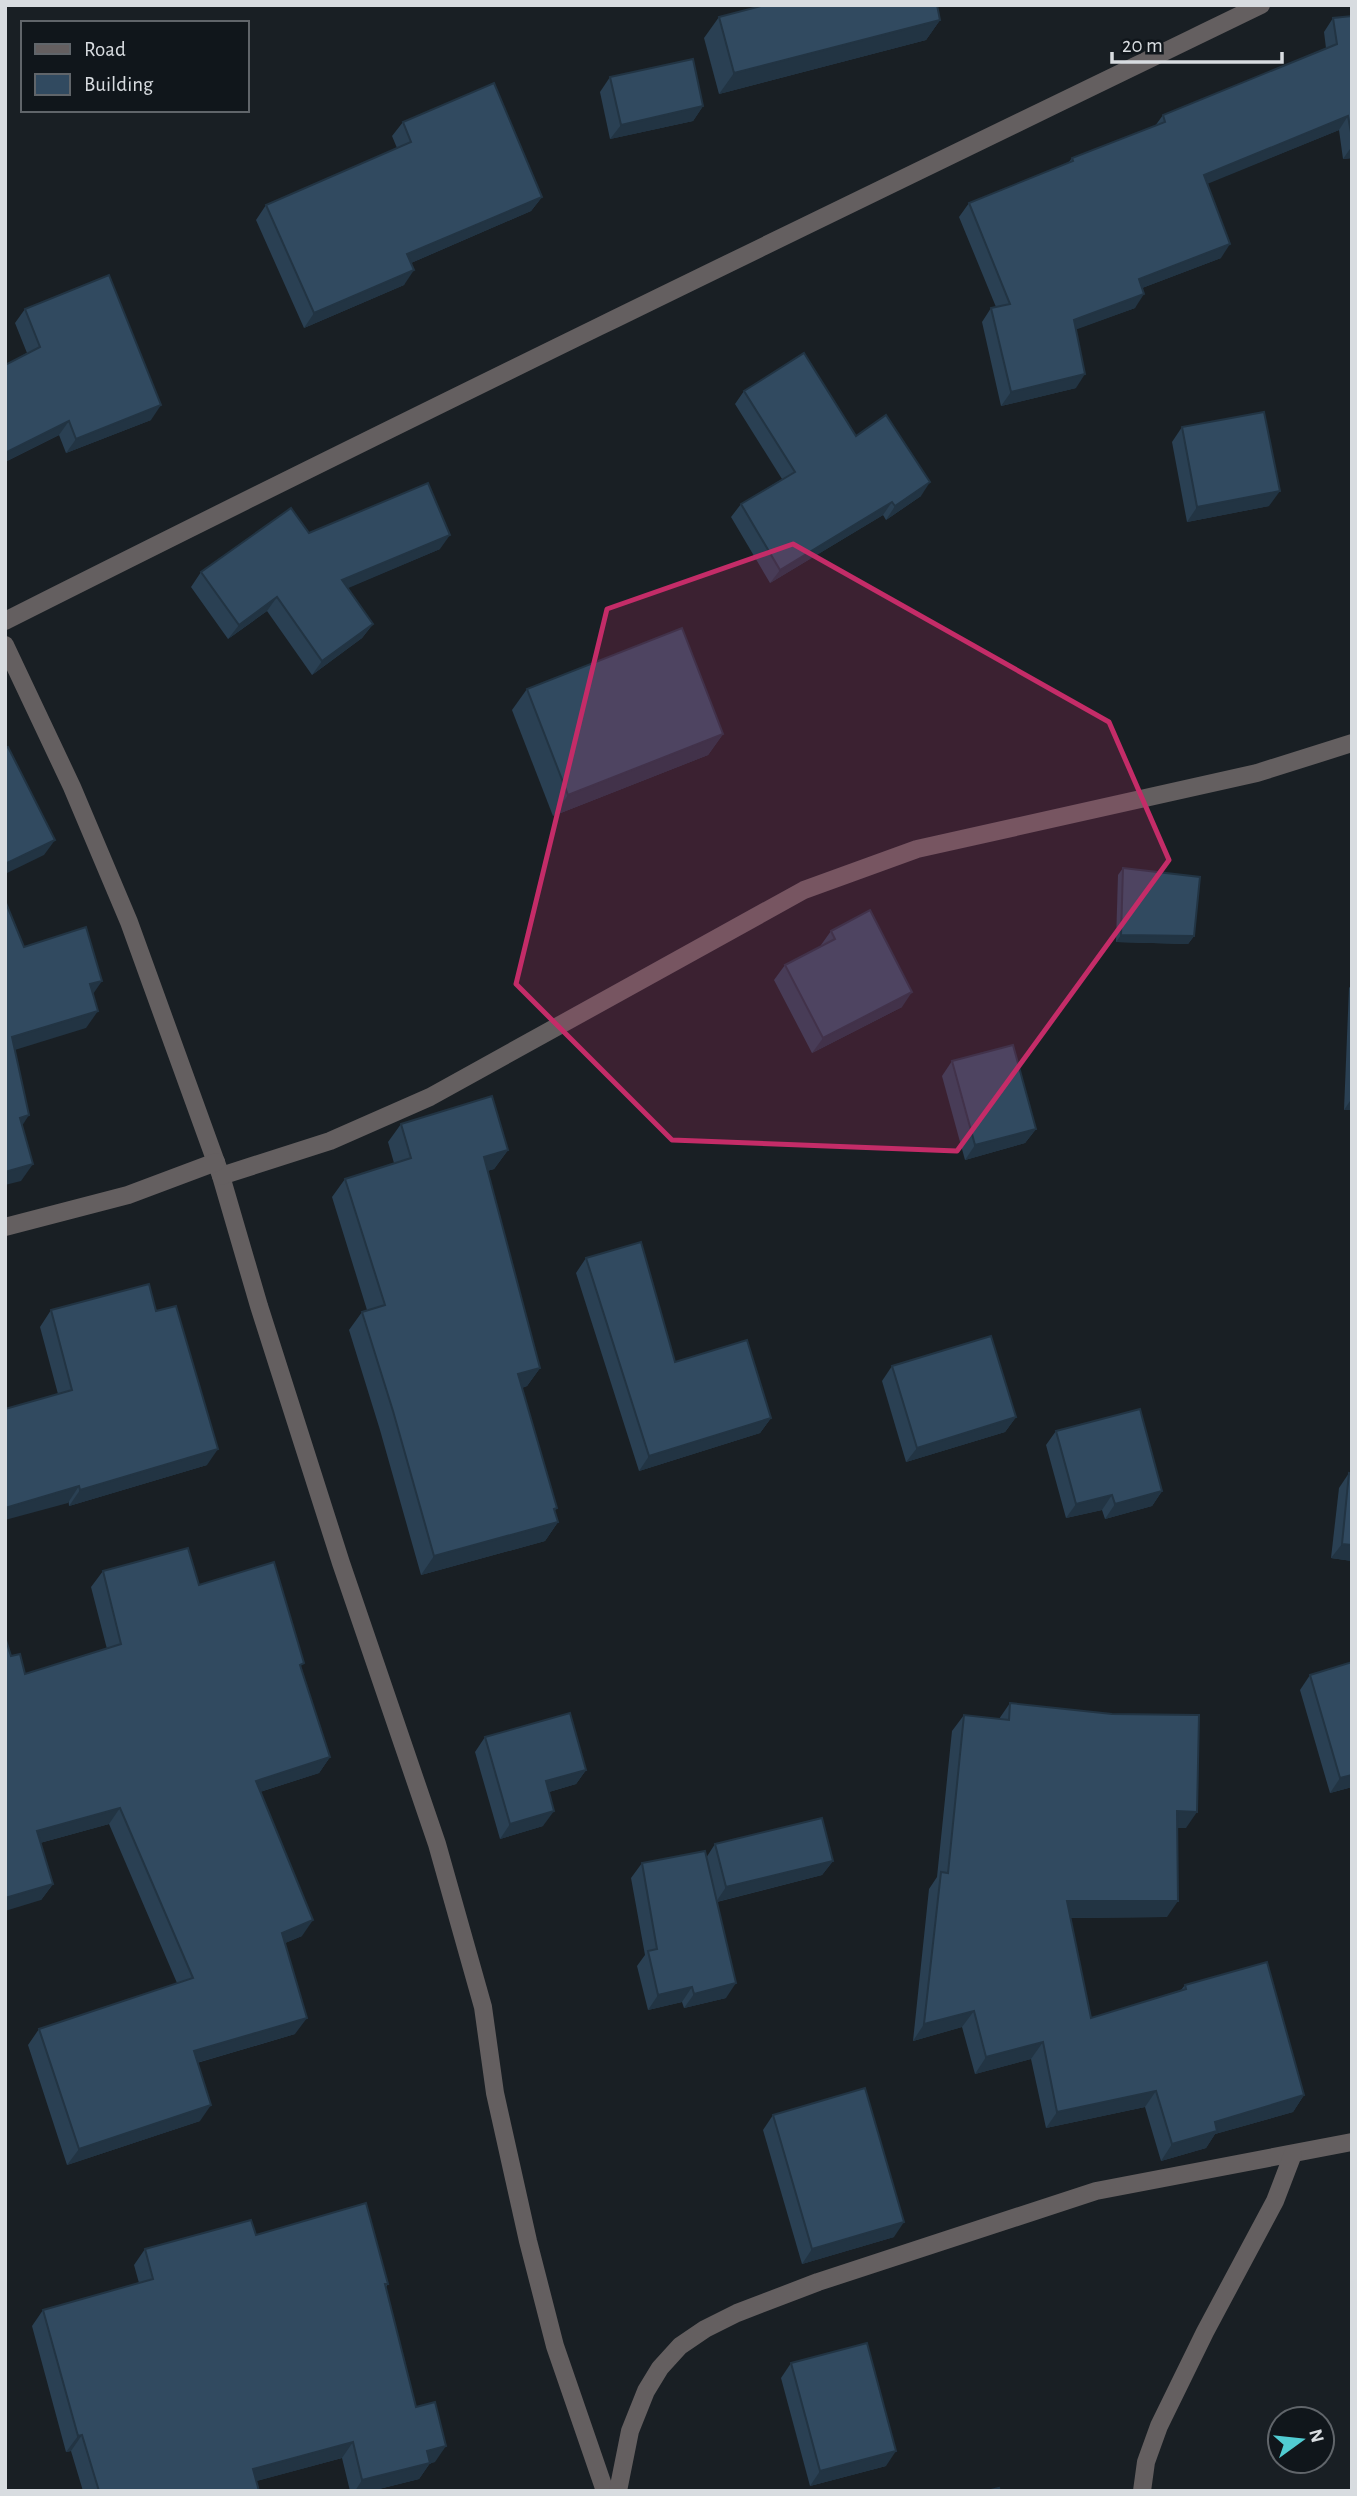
<svg xmlns="http://www.w3.org/2000/svg" width="1357" height="2496" font-family="'Alegreya Sans',sans-serif">
	<style>
		.lines { fill: none; stroke-linecap: round; stroke-linejoin: round }
		.minor { stroke: #645f60; stroke-width: 18 }
		.wall { fill: #2a4053 }
		.shaded-wall { fill: #223443 }
		.building { fill: #314a60; stroke: #223443; stroke-width: 2 }
		.marked { fill: #c42c68; fill-opacity: 0.2; stroke: #c42c68; stroke-width: 5; stroke-linejoin: round }
	</style>
	<rect width="100%" height="100%" fill="#191f24"/>
	<g class="lines">
		<g class="minor">
			<path d="M5 621C422 411 842 208 1261 5"/>
			<polyline points="5,645 72,787 129,922 221,1176 259,1306 341,1563 437,1844 483,2007 495,2093 528,2241 555,2346 605,2491"/>
			<polyline points="221,1176 330,1141 430,1097 804,890 917,849 1257,773 1352,743"/>
			<polyline points="5,1227 128,1195 216,1162"/>
			<polyline points="618,2491 630,2431 646,2391 660,2368 680,2346 705,2329 737,2313 818,2282 1096,2191 1352,2142"/>
			<polyline points="1142,2491 1146,2462 1159,2426 1205,2332 1275,2201 1293,2154"/>
		</g>
	</g>
	<g class="wall">
		<polygon points="1352,16 1352,158 1343,159 1339,130 1208,183 1221,258 1142,288 1135,308 1076,329 1076,388 1001,406 982,322 991,308 996,307 959,217 969,203 1068,163 1072,158 1155,126 1163,115 1326,48 1324,32 1333,18"/>
		<polygon points="719,17 940,20 926,40 719,94 704,38"/>
		<polygon points="610,77 703,106 693,121 610,139 600,92"/>
		<polygon points="403,122 542,197 531,211 411,263 404,285 304,328 256,220 266,205 397,148 392,136"/>
		<polygon points="25,309 151,420 66,453 59,435 5,462 5,365 27,353 15,323"/>
		<polygon points="744,391 856,436 921,496 886,520 883,515 770,583 731,517 741,504 782,479 735,404"/>
		<polygon points="1182,427 1269,506 1187,522 1172,442"/>
		<polygon points="309,533 440,549 347,588 373,624 362,638 312,675 267,611 228,639 191,587 201,572"/>
		<polygon points="527,689 723,734 708,755 553,816 512,710"/>
		<polygon points="1123,868 1194,936 1188,944 1116,942 1118,875"/>
		<polygon points="831,931 902,1007 812,1053 774,980 785,965 821,947 821,945"/>
		<polygon points="1352,984 1352,1110 1344,1110 1349,988"/>
		<polygon points="952,1061 1036,1129 1025,1143 965,1160 942,1076"/>
		<polygon points="401,1124 508,1150 494,1169 487,1171 540,1368 527,1386 522,1388 558,1522 545,1541 421,1575 380,1430 349,1330 362,1312 367,1310 332,1197 345,1179 394,1163 388,1142"/>
		<polygon points="586,1258 675,1362 771,1418 760,1433 639,1471 576,1273"/>
		<polygon points="51,1310 156,1311 207,1465 69,1506 58,1394 40,1327"/>
		<polygon points="892,1366 1016,1417 1005,1432 906,1462 882,1381"/>
		<polygon points="1056,1431 1162,1491 1152,1506 1105,1519 1102,1510 1066,1518 1046,1445"/>
		<polygon points="1349,1473 1352,1474 1352,1561 1331,1558 1339,1488"/>
		<polygon points="103,1571 199,1585 301,1668 330,1757 319,1773 260,1792 302,1936 285,1943 295,2034 197,2063 200,2121 67,2165 28,2045 39,2029 177,1983 109,1824 40,1843 53,1884 41,1900 11,1656 25,1674 107,1649 91,1587"/>
		<polygon points="1352,1662 1352,1787 1330,1793 1300,1690 1310,1675"/>
		<polygon points="1010,1703 1186,1828 1177,1828 1167,1917 1070,1918 1091,2018 1181,1990 1185,1985 1304,2095 1293,2112 1215,2134 1206,2148 1161,2161 1145,2107 1046,2128 1031,2059 975,2074 962,2027 913,2041 929,1889 937,1877 952,1731 964,1715 999,1719"/>
		<polygon points="485,1737 586,1770 576,1784 549,1792 543,1826 500,1839 475,1752"/>
		<polygon points="715,1844 833,1861 822,1875 717,1902 726,1998 684,2008 682,2002 648,2010 637,1966 645,1955 631,1878 642,1863 706,1858"/>
		<polygon points="773,2115 894,2237 802,2264 763,2130"/>
		<polygon points="256,2235 388,2284 386,2287 416,2407 435,2462 430,2463 419,2479 371,2491 350,2491 342,2458 256,2481 259,2491 83,2491 71,2451 66,2452 32,2326 43,2310 139,2283 134,2265 145,2249"/>
		<polygon points="791,2363 886,2466 810,2486 781,2378"/>
	</g>
	<g class="shaded-wall">
		<polygon points="940,20 926,40 719,94 734,73"/>
		<polygon points="703,106 693,121 610,139 621,125"/>
		<polygon points="1348,116 1339,130 1195,189 1204,175"/>
		<polygon points="1352,146 1352,158 1343,159"/>
		<polygon points="542,197 531,211 397,269 407,254"/>
		<polygon points="1230,244 1221,258 1129,293 1139,279"/>
		<polygon points="414,270 404,285 304,328 314,313"/>
		<polygon points="1144,294 1135,308 1064,334 1074,320"/>
		<polygon points="1085,374 1076,388 1001,406 1011,392"/>
		<polygon points="161,405 151,420 66,453 76,439"/>
		<polygon points="69,421 59,435 5,462 5,453"/>
		<polygon points="930,482 921,496 886,520 895,506"/>
		<polygon points="1280,491 1269,506 1187,522 1197,507"/>
		<polygon points="892,502 883,515 770,583 780,570"/>
		<polygon points="450,535 440,549 332,595 342,580"/>
		<polygon points="277,597 267,611 228,639 239,625"/>
		<polygon points="373,624 362,638 312,675 322,661"/>
		<polygon points="723,734 708,755 553,816 568,795"/>
		<polygon points="55,840 44,855 5,874 5,864"/>
		<polygon points="1121,935 1194,936 1188,944 1116,942"/>
		<polygon points="102,981 91,997 90,984"/>
		<polygon points="912,992 902,1007 812,1053 823,1038"/>
		<polygon points="98,1011 86,1028 5,1053 12,1037"/>
		<polygon points="1352,1098 1352,1110 1344,1110"/>
		<polygon points="29,1115 18,1132 20,1118"/>
		<polygon points="1036,1129 1025,1143 965,1160 975,1145"/>
		<polygon points="508,1150 494,1169 470,1176 484,1157"/>
		<polygon points="33,1164 21,1181 5,1185 5,1172"/>
		<polygon points="540,1368 527,1386 505,1393 518,1374"/>
		<polygon points="1016,1417 1005,1432 906,1462 917,1448"/>
		<polygon points="771,1418 760,1433 639,1471 649,1456"/>
		<polygon points="218,1449 207,1465 69,1506 80,1490"/>
		<polygon points="79,1486 68,1503 5,1520 5,1508"/>
		<polygon points="1162,1491 1152,1506 1105,1519 1115,1504"/>
		<polygon points="1112,1495 1102,1510 1066,1518 1076,1504"/>
		<polygon points="557,1508 545,1526 558,1522 545,1541 421,1575 434,1556"/>
		<polygon points="1342,1544 1352,1545 1352,1561 1331,1558"/>
		<polygon points="330,1757 319,1773 244,1797 256,1781"/>
		<polygon points="586,1770 576,1784 535,1796 546,1781"/>
		<polygon points="1352,1775 1352,1787 1330,1793 1340,1778"/>
		<polygon points="120,1808 109,1824 25,1847 37,1831"/>
		<polygon points="554,1811 543,1826 500,1839 510,1824"/>
		<polygon points="1177,1811 1197,1812 1186,1828 1166,1828"/>
		<polygon points="833,1861 822,1875 716,1902 726,1887"/>
		<polygon points="53,1884 41,1900 5,1911 5,1898"/>
		<polygon points="1067,1901 1178,1901 1167,1917 1055,1918"/>
		<polygon points="313,1920 302,1936 271,1949 282,1933"/>
		<polygon points="736,1983 726,1998 684,2008 694,1994"/>
		<polygon points="692,1987 682,2002 648,2010 658,1995"/>
		<polygon points="974,2011 962,2027 913,2041 924,2024"/>
		<polygon points="307,2018 295,2034 182,2067 194,2051"/>
		<polygon points="1043,2042 1031,2059 975,2074 986,2057"/>
		<polygon points="1156,2091 1145,2107 1046,2128 1057,2112"/>
		<polygon points="1304,2095 1293,2112 1215,2134 1206,2148 1161,2161 1172,2144 1215,2122"/>
		<polygon points="211,2105 200,2121 67,2165 79,2149"/>
		<polygon points="904,2222 894,2237 802,2264 812,2249"/>
		<polygon points="82,2435 71,2451 66,2452 78,2436"/>
		<polygon points="353,2442 342,2458 242,2485 253,2469"/>
		<polygon points="446,2446 435,2462 430,2463 419,2479 371,2491 355,2491 362,2480 427,2451"/>
		<polygon points="896,2451 886,2466 810,2486 820,2471"/>
	</g>
	<g class="building">
		<polygon points="765,5 937,5 940,20 734,73 719,17"/>
		<polygon points="1352,16 1352,138 1348,116 1204,175 1230,244 1139,279 1144,294 1074,320 1085,374 1011,392 991,308 1010,304 969,203 1073,161 1072,158 1165,122 1163,115 1337,44 1333,18"/>
		<polygon points="693,59 703,106 621,125 610,77"/>
		<polygon points="494,83 542,197 407,254 414,270 314,313 266,205 411,142 403,122"/>
		<polygon points="109,275 161,405 76,439 69,421 5,453 5,365 40,347 25,309"/>
		<polygon points="804,353 856,436 886,415 930,482 895,506 892,502 780,570 741,504 795,472 744,391"/>
		<polygon points="1264,412 1280,491 1197,507 1182,427"/>
		<polygon points="428,483 450,535 342,580 373,624 322,661 277,597 239,625 201,572 291,508 309,533"/>
		<polygon points="682,628 723,734 568,795 527,689"/>
		<polygon points="8,747 55,840 5,864 5,748"/>
		<polygon points="1123,868 1200,877 1194,936 1121,935"/>
		<polygon points="5,903 6,903 24,947 86,927 102,981 90,984 98,1011 12,1037 29,1115 20,1118 33,1164 5,1172"/>
		<polygon points="870,910 912,992 823,1038 785,965 835,939 831,931"/>
		<polygon points="1013,1045 1036,1129 975,1145 952,1061"/>
		<polygon points="492,1096 508,1150 484,1157 540,1368 518,1374 557,1508 554,1509 558,1522 434,1556 393,1411 362,1312 385,1305 345,1179 411,1158 401,1124"/>
		<polygon points="641,1242 675,1362 747,1340 771,1418 649,1456 586,1258"/>
		<polygon points="149,1284 156,1311 176,1306 218,1449 80,1490 79,1486 5,1508 5,1409 72,1390 51,1310"/>
		<polygon points="991,1336 1016,1417 917,1448 892,1366"/>
		<polygon points="1140,1409 1162,1491 1115,1504 1112,1495 1076,1504 1056,1431"/>
		<polygon points="1349,1473 1352,1474 1352,1545 1342,1544"/>
		<polygon points="188,1548 199,1585 274,1562 304,1663 300,1665 330,1757 256,1781 313,1920 282,1933 307,2018 194,2051 211,2105 79,2149 39,2029 193,1978 120,1808 37,1831 53,1884 5,1898 5,1637 11,1656 20,1654 25,1674 121,1644 103,1571"/>
		<polygon points="1352,1662 1352,1775 1340,1778 1310,1675"/>
		<polygon points="1010,1703 1112,1714 1199,1715 1197,1812 1177,1811 1178,1901 1067,1901 1091,2018 1186,1989 1185,1985 1267,1962 1304,2095 1215,2122 1217,2131 1172,2144 1156,2091 1057,2112 1043,2042 986,2057 974,2011 924,2024 941,1872 948,1873 964,1715 1009,1720"/>
		<polygon points="570,1713 586,1770 546,1781 554,1811 510,1824 485,1737"/>
		<polygon points="822,1818 833,1861 726,1887 715,1844"/>
		<polygon points="705,1851 736,1983 694,1994 692,1987 658,1995 648,1951 657,1949 642,1863"/>
		<polygon points="865,2088 904,2222 812,2249 773,2115"/>
		<polygon points="366,2203 388,2284 385,2284 416,2407 435,2402 446,2446 427,2451 430,2463 362,2480 353,2442 253,2469 259,2491 99,2491 82,2435 78,2436 43,2310 153,2279 145,2249 251,2220 256,2235"/>
		<polygon points="867,2343 896,2451 820,2471 791,2363"/>
		<polygon points="999,2488 1000,2491 987,2491"/>
	</g>
	<path class="marked" d="M793 544 1109 722 1169 860 957 1151 672 1140 516 984 607 609Z"/>
	<rect width="1357" height="2496" fill="none" stroke="#d8dce0" stroke-width="14"/>
	<rect x="21" y="21" width="228" height="91" fill="#10161b" stroke="#60656a" stroke-width="2"/>
	<rect x="35" y="44" width="35" height="10" fill="#645f60" stroke="#60656a" stroke-width="2"/>
	<text x="84" y="56" font-size="21" fill="#d8dce0">Road</text>
	<rect x="35" y="74" width="35" height="21" fill="#314a60" stroke="#60656a" stroke-width="2"/>
	<text x="84" y="91" font-size="21" fill="#d8dce0">Building</text>
	<g transform="translate(1301 2440) rotate(75)"><circle r="33" fill="#10161b" stroke="#60656a" stroke-width="2"/>
	<path d="M0-5L12 26L0 18L-12 26Z" fill="#51ccd2"/>
	<text y="-10" font-size="19" font-weight="bold" text-anchor="middle" fill="#d8dce0">N</text>
	</g>
	<path d="M1112 52v10h170v-10" fill="none" stroke="#d8dce0" stroke-width="3.5"/>
	<text x="1122" y="52" font-size="21" fill="#d8dce0" stroke="#10161b" stroke-width="5" paint-order="stroke">20 m</text>
</svg>
